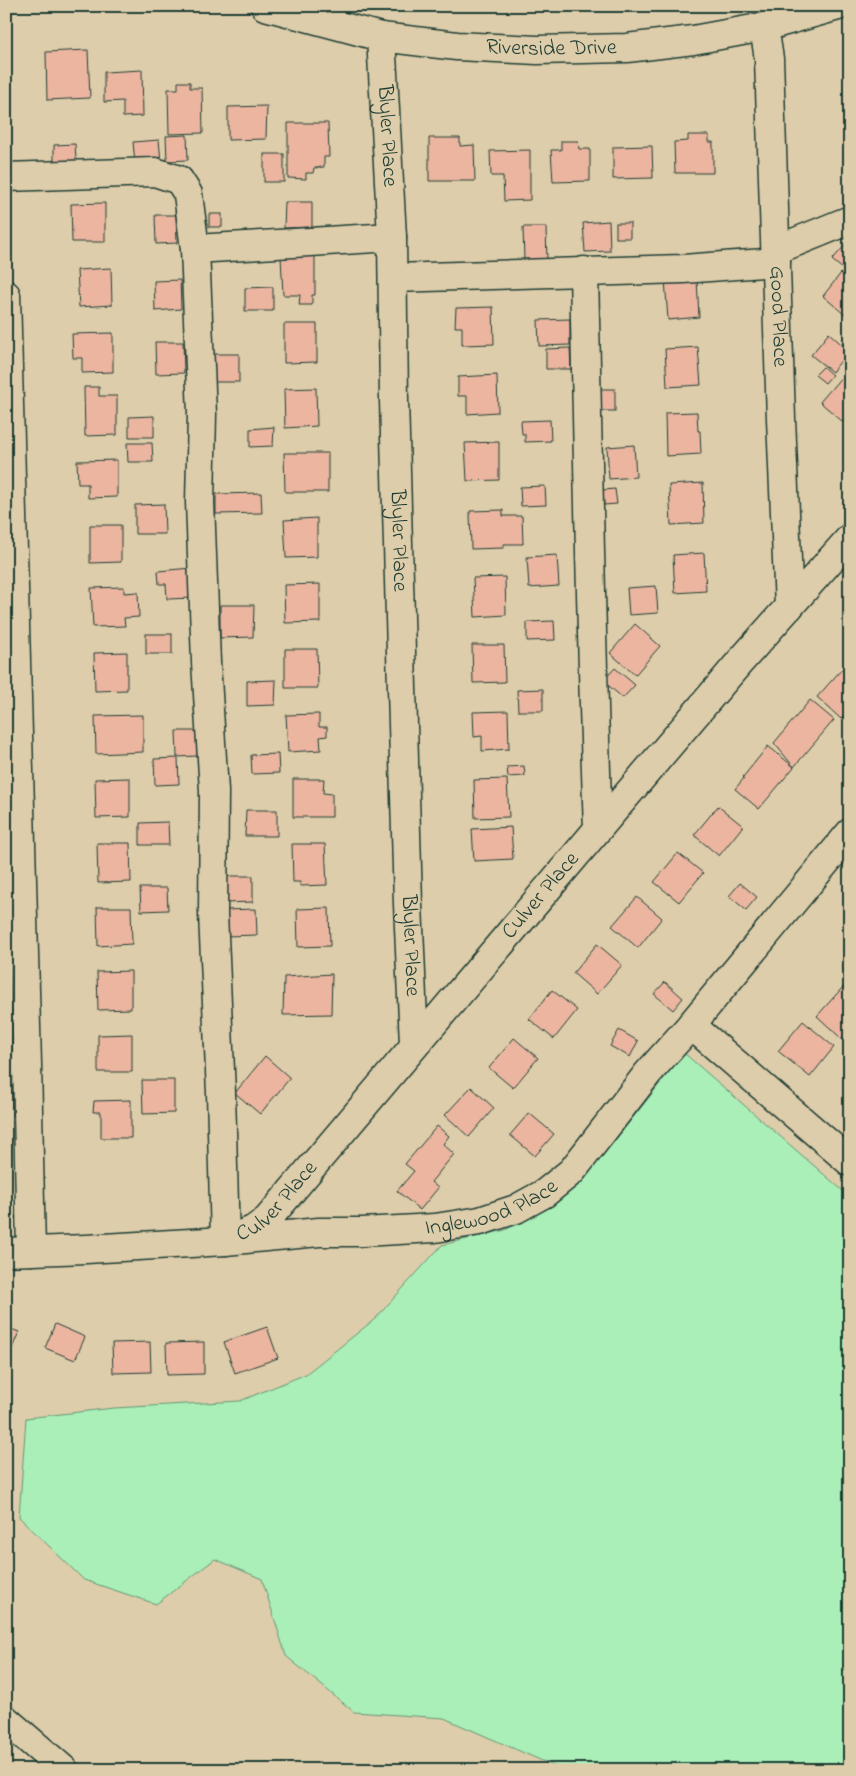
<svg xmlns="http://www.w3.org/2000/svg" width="856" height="1776" font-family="'Indie Flower',sans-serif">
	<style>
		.green { fill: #aaeeb8; stroke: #649676 }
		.building { fill: #ebb5a0; stroke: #1f3d34 }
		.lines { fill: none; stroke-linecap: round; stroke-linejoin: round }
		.minor-casing { stroke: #1f3d34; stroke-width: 31 }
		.minor { stroke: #decdaa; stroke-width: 28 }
		.labels { text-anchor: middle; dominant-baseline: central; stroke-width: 4.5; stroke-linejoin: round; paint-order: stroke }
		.street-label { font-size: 22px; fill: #1f3d34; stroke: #decdaa }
	</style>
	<rect width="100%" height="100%" fill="#decdaa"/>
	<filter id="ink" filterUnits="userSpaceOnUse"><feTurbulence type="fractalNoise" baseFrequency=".02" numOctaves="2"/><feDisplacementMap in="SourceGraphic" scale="10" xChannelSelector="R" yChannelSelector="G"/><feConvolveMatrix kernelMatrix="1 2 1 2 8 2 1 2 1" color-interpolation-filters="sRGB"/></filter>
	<g filter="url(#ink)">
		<polygon class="green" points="684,1053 850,1197 850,1770 563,1770 444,1718 354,1712 286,1656 262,1579 215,1559 156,1604 84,1580 19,1517 26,1418 114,1408 240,1401 306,1374 375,1319 442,1245 505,1230 553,1206 609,1148"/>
		<g class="building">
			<polygon points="88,50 90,98 47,100 46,52"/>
			<polygon points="142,70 143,116 123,117 123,101 104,102 104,72"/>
			<polygon points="178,82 190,82 190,88 202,88 203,133 169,134 168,89 178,89"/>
			<polygon points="267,106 266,139 228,140 228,107"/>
			<polygon points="288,123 328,123 329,157 324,157 324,167 314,168 313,173 306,173 306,179 288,178"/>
			<polygon points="187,135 188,160 167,161 166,136"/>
			<polygon points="688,135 709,135 709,142 713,142 713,173 675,173 674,142 688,141"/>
			<polygon points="429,138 460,138 460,146 474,145 475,181 429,181"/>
			<polygon points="159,140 161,161 135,163 133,142"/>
			<polygon points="561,141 578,141 579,149 590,149 590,181 553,182 551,150 561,150"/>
			<polygon points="75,144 76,160 54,162 54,145"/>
			<polygon points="652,146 653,178 613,179 613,147"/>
			<polygon points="530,150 530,200 504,201 503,176 491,176 490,151"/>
			<rect x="264" y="154" width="20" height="28"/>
			<polygon points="285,202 312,202 312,227 284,228"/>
			<polygon points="105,203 105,242 72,242 71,204"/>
			<rect x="209" y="214" width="13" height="13"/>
			<polygon points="155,215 176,215 177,243 156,244"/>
			<polygon points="609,221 610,251 585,252 583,223"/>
			<rect x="616" y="223" width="14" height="15"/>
			<polygon points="523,227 546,227 547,260 524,260"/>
			<polygon points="846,244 850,247 850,275 832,260"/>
			<polygon points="315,256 315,295 312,295 312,305 299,305 300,295 283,295 281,257"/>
			<polygon points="111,268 112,305 79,307 77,270"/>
			<polygon points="841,273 850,281 850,307 844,314 823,296"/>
			<polygon points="697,279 699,317 668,320 665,280"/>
			<polygon points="180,280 181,309 155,311 154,281"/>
			<polygon points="273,287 273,311 245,311 245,288"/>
			<polygon points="493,307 494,344 462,345 462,327 455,327 456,308"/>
			<polygon points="570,319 570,345 539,346 538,320"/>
			<polygon points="284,324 317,324 317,362 284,363"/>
			<polygon points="113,333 113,372 82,373 82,358 73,358 72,334"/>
			<polygon points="829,333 849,351 832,372 811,355"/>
			<polygon points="155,342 183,342 184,373 156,374"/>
			<polygon points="698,347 701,385 667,387 665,349"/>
			<polygon points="570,348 571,369 546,369 546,349"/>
			<rect x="210" y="354" width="29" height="28"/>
			<polygon points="823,367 832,375 825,383 815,375"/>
			<polygon points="850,367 850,414 843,422 820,402"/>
			<polygon points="497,375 498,412 467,414 467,396 458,396 458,377"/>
			<polygon points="84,387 99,387 99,396 117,396 117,435 85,436"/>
			<polygon points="316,388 317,426 285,428 284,389"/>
			<rect x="599" y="389" width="16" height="22"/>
			<polygon points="697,412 698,431 700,431 701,454 666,456 665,413"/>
			<polygon points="154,416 154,437 129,437 129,417"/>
			<polygon points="550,420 551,441 525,442 525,434 522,434 521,421"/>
			<polygon points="274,427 273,446 250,447 250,429"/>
			<polygon points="499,442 499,480 467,481 465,443"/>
			<polygon points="127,443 152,443 153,462 128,462"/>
			<polygon points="634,445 636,477 609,479 607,447"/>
			<polygon points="284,453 328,453 328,492 285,492"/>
			<polygon points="117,460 117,497 88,498 88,484 78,484 77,461"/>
			<polygon points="703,483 704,523 671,525 669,485"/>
			<polygon points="545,486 546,505 521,506 520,487"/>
			<polygon points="615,489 617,504 604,505 603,490"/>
			<polygon points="261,493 262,513 216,514 216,494"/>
			<polygon points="164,504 165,534 135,534 135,505"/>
			<polygon points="503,510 503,516 522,516 523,544 504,544 504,548 471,549 470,511"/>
			<polygon points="317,518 317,557 286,558 284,520"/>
			<polygon points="90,525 121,525 121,562 90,563"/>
			<polygon points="704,553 706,591 675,593 673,555"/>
			<polygon points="557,555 559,586 529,588 527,557"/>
			<polygon points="191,568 193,598 167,599 166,584 159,584 158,571"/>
			<polygon points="505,577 506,615 475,617 473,578"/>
			<polygon points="320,584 320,622 285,623 284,585"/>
			<polygon points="656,586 658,613 629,615 627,588"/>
			<polygon points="124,587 124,593 138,592 139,617 124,618 125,626 93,627 91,588"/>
			<polygon points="220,605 254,605 253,637 220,638"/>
			<polygon points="554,621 555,640 527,641 527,622"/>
			<polygon points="635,624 660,646 635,675 610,653"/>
			<rect x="146" y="634" width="26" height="20"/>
			<polygon points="472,645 504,645 505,682 473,683"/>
			<polygon points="285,649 317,649 318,688 285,688"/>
			<polygon points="127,652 127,690 95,691 94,653"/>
			<polygon points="615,668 635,685 623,698 603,681"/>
			<polygon points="842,669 850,677 850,709 841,719 817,697"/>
			<polygon points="276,680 275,705 247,706 247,681"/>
			<polygon points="543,689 543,711 518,711 517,690"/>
			<polygon points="810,700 834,720 794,767 774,743"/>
			<polygon points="508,711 509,749 482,751 482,736 474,737 473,712"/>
			<polygon points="319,714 319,727 327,727 327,736 320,737 321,750 288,752 286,715"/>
			<polygon points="143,715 143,752 96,754 95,716"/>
			<polygon points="176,731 197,731 197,756 177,757"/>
			<polygon points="768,746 794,767 759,809 735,789 744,778 743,777"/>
			<polygon points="278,754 279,773 252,774 251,755"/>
			<polygon points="178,758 179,784 155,785 154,759"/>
			<polygon points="524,766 525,776 508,777 507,767"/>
			<polygon points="130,778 130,817 96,818 95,779"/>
			<polygon points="293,779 324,779 323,793 332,794 332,817 293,817"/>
			<polygon points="507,779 509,817 475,818 474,780"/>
			<polygon points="718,806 743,826 719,856 694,835"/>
			<polygon points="246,810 277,810 277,836 245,836"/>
			<polygon points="168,822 169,845 140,845 140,823"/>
			<polygon points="511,827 513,859 474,861 472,829"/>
			<polygon points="97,843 130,843 131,882 98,883"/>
			<polygon points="292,844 325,844 327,885 300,886 300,882 293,882"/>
			<polygon points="678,853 703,873 679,902 654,882"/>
			<polygon points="223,876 253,876 253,902 224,903"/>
			<polygon points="740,883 757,897 746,910 729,896"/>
			<polygon points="140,888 167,888 168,910 141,911"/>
			<polygon points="637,897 662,918 638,948 612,926"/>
			<polygon points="97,907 131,907 132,944 98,946"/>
			<polygon points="329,908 330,946 298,947 297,909"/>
			<polygon points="256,909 257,935 225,936 225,910"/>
			<polygon points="597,944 622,965 597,994 573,973"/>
			<polygon points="850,959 850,976 841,968"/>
			<polygon points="131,971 131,1009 98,1010 97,972"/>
			<polygon points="332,974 331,1014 283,1015 284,977"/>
			<polygon points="665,982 683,998 673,1010 654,994"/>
			<polygon points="843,987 850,994 850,1033 843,1040 817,1016"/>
			<polygon points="552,990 577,1010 554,1039 529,1019"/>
			<polygon points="803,1021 834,1047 810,1077 778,1051"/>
			<polygon points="619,1030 638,1041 630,1057 610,1046"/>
			<polygon points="132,1034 132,1072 98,1072 98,1035"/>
			<polygon points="514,1038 538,1058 513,1088 489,1068"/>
			<polygon points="265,1056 290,1078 260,1114 235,1093"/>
			<polygon points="142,1080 174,1080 174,1113 143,1114"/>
			<polygon points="471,1087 494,1108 469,1137 445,1115"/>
			<polygon points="131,1100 131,1138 101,1138 101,1112 93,1112 94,1101"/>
			<polygon points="529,1113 554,1134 535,1156 510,1135"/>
			<polygon points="437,1126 449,1136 443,1144 454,1154 431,1182 438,1188 420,1210 397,1191 414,1171 405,1164"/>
			<polygon points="55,1324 85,1337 75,1360 45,1348"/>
			<polygon points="6,1327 19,1332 7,1360 6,1360"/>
			<polygon points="267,1327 278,1358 235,1373 224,1342"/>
			<polygon points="150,1342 151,1372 113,1373 112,1343"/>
			<polygon points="204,1342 204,1374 167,1375 166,1343"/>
		</g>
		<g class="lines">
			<g class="minor-casing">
				<g id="minor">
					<path id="s1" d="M265 6 381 37 457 46 537 50 627 48 693 40 764 27 838 6"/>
					<path id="s2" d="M764 27 769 59 781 419 789 607"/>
					<path id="s3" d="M381 37 392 237 394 400 408 904 414 1044"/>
					<path id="s4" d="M6 177 155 172 179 180 188 194 195 249 202 414 200 502 206 662 214 791 213 914 221 1093 225 1241 253 1230 267 1220 598 829 739 663 850 538"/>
					<polyline points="195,249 392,237"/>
					<polyline points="776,250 850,220"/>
					<path d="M584 271C588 457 591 643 598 829"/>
					<polyline points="393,278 683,269 776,262"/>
					<polyline points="6,295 27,1064 31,1251"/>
					<polyline points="691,1025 850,1162"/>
					<path id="s5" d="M6 1252 86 1249 225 1241 319 1232H362L435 1228 480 1221 516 1209 545 1193 572 1171 648 1073 691 1025 850 833"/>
					<polyline points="6,1720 64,1770"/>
				</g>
			</g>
			<use href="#minor" class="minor"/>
		</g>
	</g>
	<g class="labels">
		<g class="street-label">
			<text stroke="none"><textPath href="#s1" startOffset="291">Riverside Drive</textPath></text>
			<text stroke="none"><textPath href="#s3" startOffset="99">Blyler Place</textPath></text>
			<text stroke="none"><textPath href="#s2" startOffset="290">Good Place</textPath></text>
			<text stroke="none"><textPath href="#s3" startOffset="504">Blyler Place</textPath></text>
			<text stroke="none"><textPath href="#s4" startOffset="1711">Culver Place</textPath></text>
			<text stroke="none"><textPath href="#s3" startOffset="909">Blyler Place</textPath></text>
			<text stroke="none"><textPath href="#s4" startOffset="1306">Culver Place</textPath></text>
			<text stroke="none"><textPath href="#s5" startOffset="490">Inglewood Place</textPath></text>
		</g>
	</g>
	<rect width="856" height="1776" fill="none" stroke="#decdaa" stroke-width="25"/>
	<rect x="12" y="12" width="831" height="1751" fill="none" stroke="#1f3d34" stroke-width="2" filter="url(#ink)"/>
</svg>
